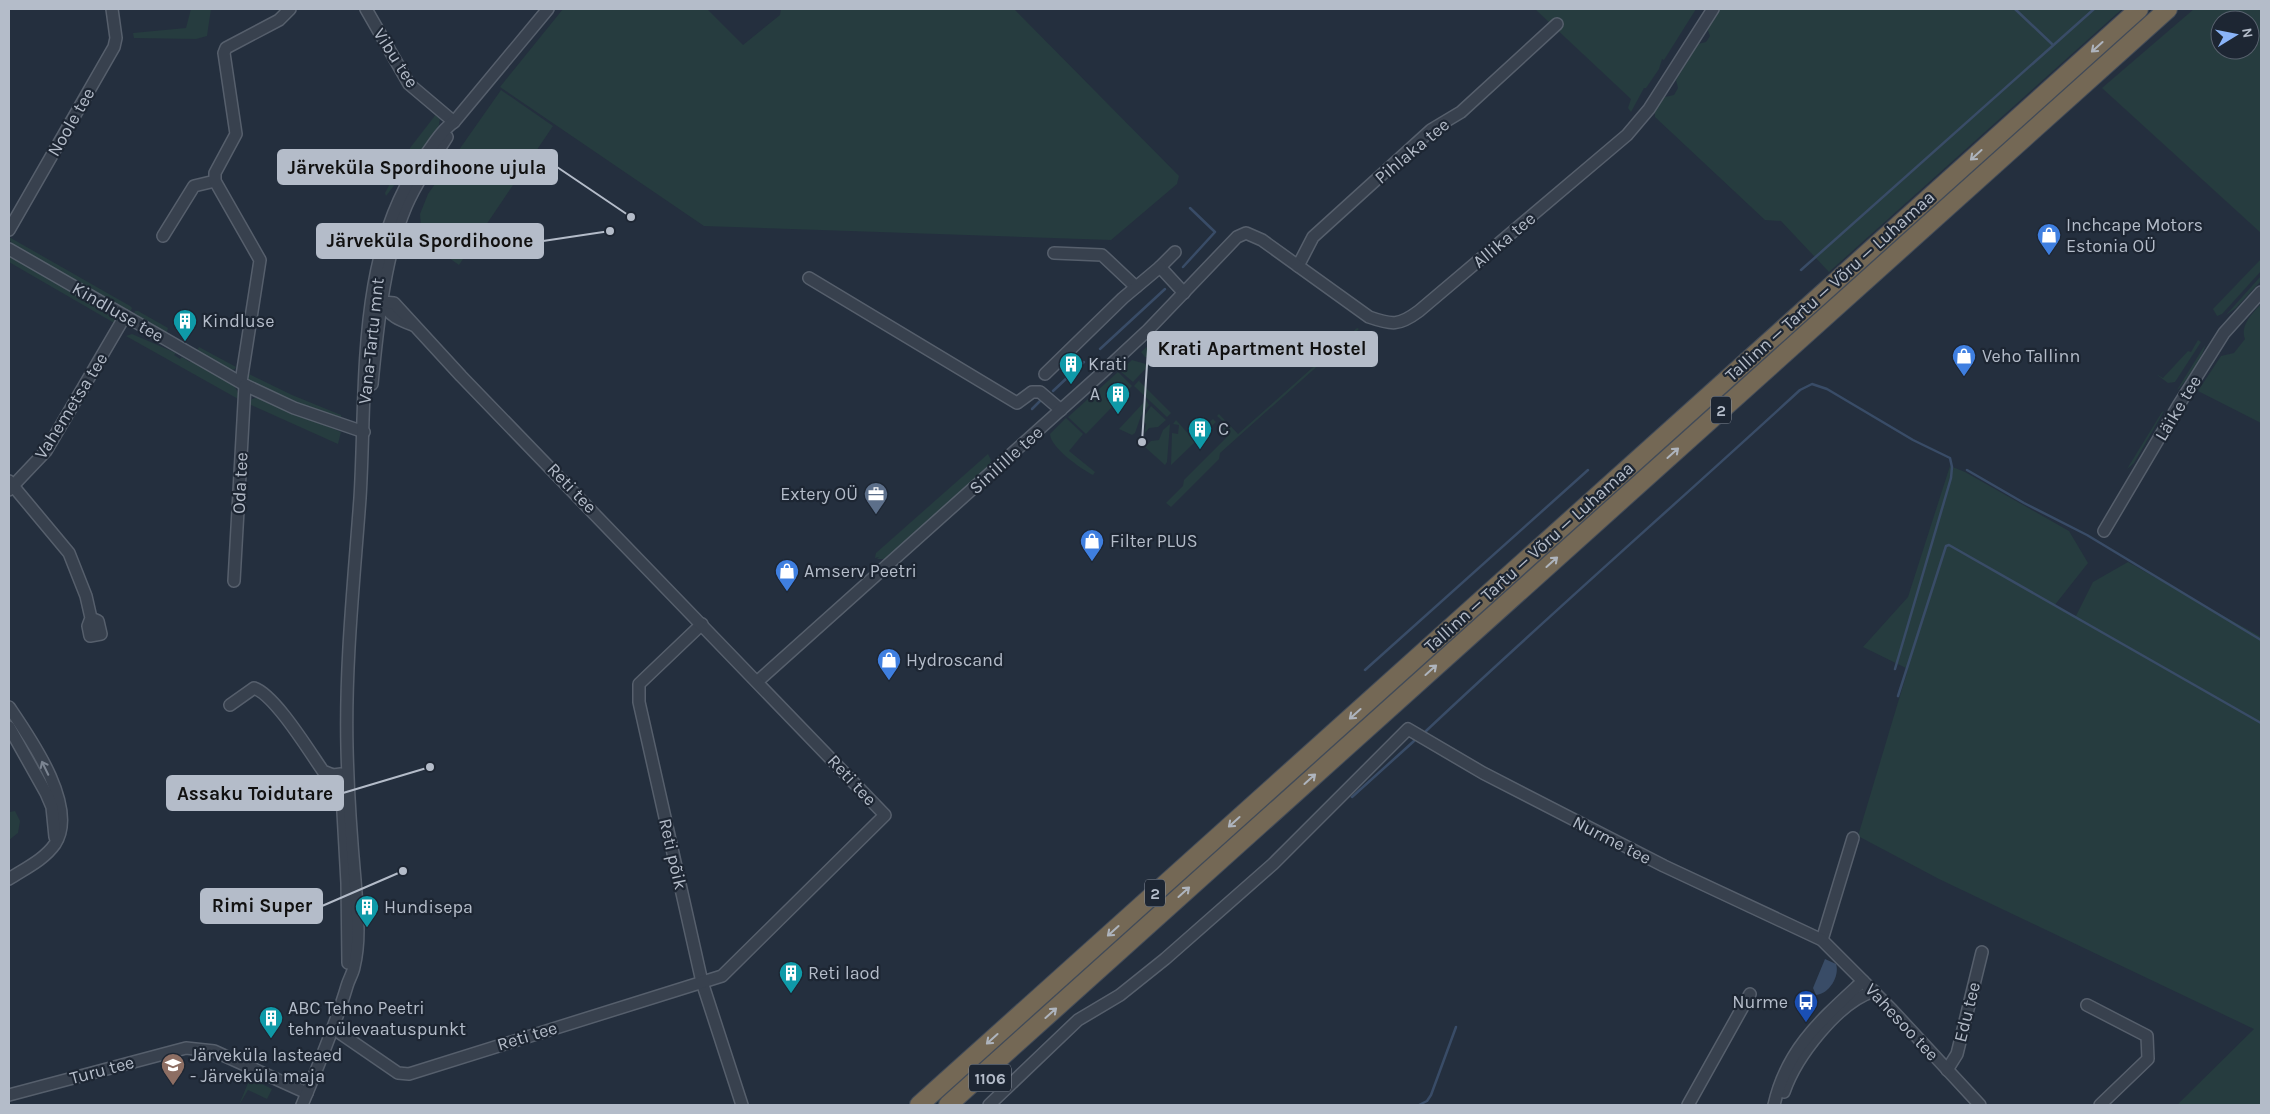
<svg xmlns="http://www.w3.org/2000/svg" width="2270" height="1114" font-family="Karla,sans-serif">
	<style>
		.green { fill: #263c3f; fill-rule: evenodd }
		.water { fill: #394c67 }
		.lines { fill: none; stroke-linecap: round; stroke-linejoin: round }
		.stream { stroke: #394c67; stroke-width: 2.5 }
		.minor-casing { stroke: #565f6c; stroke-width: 14 }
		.highway-casing { stroke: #434c59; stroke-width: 20 }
		.minor { stroke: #38414e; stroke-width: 11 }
		.highway { stroke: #746855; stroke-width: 18 }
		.oneway { stroke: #aeb4bd }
		.oneway2 { stroke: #7c8592 }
		.labels { text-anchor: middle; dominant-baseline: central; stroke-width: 4.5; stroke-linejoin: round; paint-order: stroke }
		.shield { fill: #1d2633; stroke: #878f9c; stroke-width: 1 }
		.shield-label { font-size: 16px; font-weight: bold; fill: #b4bcc9 }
		.street-label { font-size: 18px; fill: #b4bcc9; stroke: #1d2633 }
		.poi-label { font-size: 18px; fill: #b4bcc9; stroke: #1d2633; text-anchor: start }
		.leader { fill: none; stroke: #b4bcc9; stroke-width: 2 }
		.callout-dot { fill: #b4bcc9; stroke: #1d2633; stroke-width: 2 }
		.callout { fill: #b4bcc9; stroke: #b4bcc9; stroke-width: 2 }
		.callout-label { font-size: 19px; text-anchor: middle; font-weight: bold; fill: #111 }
	</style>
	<rect width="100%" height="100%" fill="#242f3e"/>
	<g class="green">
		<polygon points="191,9 211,9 207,36 196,39 134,38 133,33 186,28"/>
		<polygon points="563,9 707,9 743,45 780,15 781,9 1014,9 1179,176 1177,184 1111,240 704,226 500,87"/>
		<polygon points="1535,9 1696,9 1664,60 1662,59 1659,69 1646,88 1644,88 1631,112 1628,108 1631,99"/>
		<polygon points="1718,9 2122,9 1829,272 1781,221 1765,220 1655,117 1655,110 1665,97 1674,95 1678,88 1676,80 1698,44 1706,42 1710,36 1707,28"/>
		<path d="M2194 9H2261V233L2102 88ZM2220 20H2250V50H2220Z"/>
		<polygon points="501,90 553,126 459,265 422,239 420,214 428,194"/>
		<polygon points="437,113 440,118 438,131 419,157 410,151 410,148"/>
		<polygon points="405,155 412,159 412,162 386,196 385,193"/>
		<polygon points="9,237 130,306 132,308 130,313 12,245"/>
		<polygon points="9,254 106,311 114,316 116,324 9,262"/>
		<polygon points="2261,259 2261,271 2222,314 2217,316 2213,309"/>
		<polygon points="2261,276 2261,281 2236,308 2226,315"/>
		<path d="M2261 304V423L2198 391 2221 356 2234 353 2245 339C2240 325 2252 314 2261 304Z"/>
		<polygon points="135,311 138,311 168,328 166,336 133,315"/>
		<polygon points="1357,328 1359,329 1220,453 1219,459 1171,507 1166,503 1183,486 1184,480 1229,435 1223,429 1227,425 1217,416 1219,414 1238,434"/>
		<path d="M132 334 176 353 174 355 180 359 182 357 190 362 192 359C209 369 238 379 240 400L126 336Z"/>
		<polygon points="1161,334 1163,336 1156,344 1161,349 1152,357 1145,357 1141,352"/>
		<polygon points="2198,340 2201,342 2175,382 2168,383 2156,374 2163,378 2188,351 2191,352"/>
		<path d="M2205 345C2204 356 2185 384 2177 390Z"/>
		<polygon points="199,347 236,367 235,369 229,371 196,353"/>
		<polygon points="1132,360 1149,365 1133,382 1120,371"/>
		<polygon points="1151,367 1139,381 1171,413 1167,417 1134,386"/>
		<path d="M245 372 292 395 341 415 342 419C309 410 279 396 248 380Z"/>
		<polygon points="1118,372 1132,386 1086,434 1068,417"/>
		<polygon points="259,397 341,432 338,444 249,404 252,399"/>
		<polygon points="1146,400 1149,405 1141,416 1135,433 1132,435 1119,429"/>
		<polygon points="1151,406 1166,420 1158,427 1149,428 1144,434 1146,424 1142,420"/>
		<polygon points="2164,411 2134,463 2127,469 2162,412"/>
		<path d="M1066 418 1083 434 1069 451 1095 472 1093 475C1081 469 1050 447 1050 434Z"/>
		<polygon points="1213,419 1216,422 1171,465 1172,433 1178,434 1179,425 1173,424 1176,420 1192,438"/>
		<polygon points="1170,424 1167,462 1165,465 1145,447 1151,441 1159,440 1163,430"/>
		<polygon points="988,454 991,460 989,467 886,559 877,559 879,557 875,558 876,553"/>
		<polygon points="1950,466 1965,472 2069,531 2088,563 2054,606 2076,616 2093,582 2128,562 2261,637 2261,1105 2177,1105 2254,1029 1939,879 1858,836 1908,669 1863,647 1908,597"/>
		<polygon points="1402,686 939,1102 931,1104 1395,688"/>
		<polygon points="15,811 20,821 18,833 9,840 9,815 10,812"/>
		<polygon points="250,1078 272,1089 267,1099 248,1090 239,1105"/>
	</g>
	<path class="water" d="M1825 959 1836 964C1840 976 1829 994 1816 995L1813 988Z"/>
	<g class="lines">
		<g class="stream">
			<polyline points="2015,9 2052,44"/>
			<polyline points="1183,267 1215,232 1190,208"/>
			<polyline points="1801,270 2094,9"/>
			<polyline points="1100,349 1165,289"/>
			<polyline points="1053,391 1084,362"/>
			<polyline points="1032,409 1040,401"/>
			<polyline points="1967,470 2024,503 2087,535 2261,640"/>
			<polyline points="1365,670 1588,470"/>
			<polyline points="1898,696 1946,546 1949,545 2261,723"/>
			<path d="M1426 731C1549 615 1676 504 1800 390L1812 384 1827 389 1913 440 1950 458 1952 467 1951 478 1895 669"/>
			<polyline points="1352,797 1414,741"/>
			<polyline points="1419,1105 1427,1101 1431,1095 1456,1027"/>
		</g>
		<g class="minor-casing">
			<g id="minor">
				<polyline points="366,9 409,84 454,122"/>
				<polyline points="9,230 114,47 116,38 112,9"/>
				<polyline points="163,236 194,186 215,181"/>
				<polyline points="9,249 245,385 294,408 364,432"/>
				<polyline points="1175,252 1160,267 1184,293"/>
				<polyline points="1054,253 1102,255 1136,287"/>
				<polyline points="1298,266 1313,237 1431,130 1461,112 1557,24"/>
				<polyline points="809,278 1017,403 1032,392 1040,392 1061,410"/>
				<path d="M383 303C389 316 400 320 413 325"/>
				<polyline points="1045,374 1123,298 1160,267"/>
				<polyline points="241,382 260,260 215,181 215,173 236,134 224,53 226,48 279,20 290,9"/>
				<path d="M372 384C377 332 384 262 403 214 413 187 432 161 447 137"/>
				<polyline points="9,481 69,553 86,596 91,618 88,626 90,636 101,634 98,621 91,618"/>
				<polyline points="9,490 46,451 125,316"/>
				<polyline points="2104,531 2178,406 2224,333 2261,292"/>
				<polyline points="234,581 245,385"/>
				<polyline points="702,624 639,684 639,702 702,982 742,1105"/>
				<path d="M758 681 1103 372 1148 330 1237 237 1246 233 1262 240 1369 317C1392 325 1399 326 1419 311L1627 135 1649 109 1713 9"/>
				<path d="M230 705 254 688C275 695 309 751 323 771L333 775 341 774"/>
				<path d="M9 707C30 738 79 807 55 844 44 860 24 869 9 879"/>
				<polyline points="9,727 46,793 52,807 55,837"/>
				<polyline points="341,777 347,883 348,963"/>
				<polyline points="1822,940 1853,838"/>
				<polyline points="2087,1005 2147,1036 2148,1059 2100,1105"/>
				<polyline points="334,1029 398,1073 409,1074 722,976 885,815 461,376 394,303 372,301"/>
				<polyline points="1947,1070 1957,1054 1982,952"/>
				<path d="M1784 1092C1796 1057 1838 1002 1874 991"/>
				<polyline points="9,1095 186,1048 214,1051 307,1093"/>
				<path d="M302 1105C318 1066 335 1027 347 986 349 979 353 973 354 967 361 939 357 908 355 880 351 836 348 792 347 748 345 664 354 581 360 498 367 386 355 247 427 153 435 142 443 129 454 122L548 9"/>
				<polyline points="989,1105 1078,1020 1120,995 1165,959 1273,864 1408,729 1483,773 1664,866 1822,940 1892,1010 1980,1105"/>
				<polyline points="1688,1105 1750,994"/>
				<path d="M1774 1105C1787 1048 1822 1019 1863 981"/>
			</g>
		</g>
		<g class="highway-casing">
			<g id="highway">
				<polyline points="919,1105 2139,9"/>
				<polyline points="948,1105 2168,9"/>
			</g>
		</g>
		<use href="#minor" class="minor"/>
		<use href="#highway" class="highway"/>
	</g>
	<defs><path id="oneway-shaft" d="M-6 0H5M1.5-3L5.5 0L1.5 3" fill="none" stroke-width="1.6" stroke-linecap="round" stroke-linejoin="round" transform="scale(1.25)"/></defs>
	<g class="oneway">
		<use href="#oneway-shaft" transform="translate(2097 47) rotate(138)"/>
		<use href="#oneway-shaft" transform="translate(1976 155) rotate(138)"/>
		<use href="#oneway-shaft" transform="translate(1673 453) rotate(-42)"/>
		<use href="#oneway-shaft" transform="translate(1552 562) rotate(-42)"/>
		<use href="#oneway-shaft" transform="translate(1431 670) rotate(-42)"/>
		<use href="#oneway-shaft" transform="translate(1355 714) rotate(138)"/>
		<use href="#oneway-shaft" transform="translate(1310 779) rotate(-42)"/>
		<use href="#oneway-shaft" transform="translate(1234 822) rotate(138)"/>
		<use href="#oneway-shaft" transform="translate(1184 892) rotate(-42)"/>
		<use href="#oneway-shaft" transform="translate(1113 931) rotate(138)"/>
		<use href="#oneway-shaft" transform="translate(1051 1013) rotate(-42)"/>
		<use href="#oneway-shaft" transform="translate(992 1039) rotate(138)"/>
	</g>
	<use class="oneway2" href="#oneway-shaft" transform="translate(45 768) rotate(-116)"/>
	<defs>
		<g id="shop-pin" transform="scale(1.25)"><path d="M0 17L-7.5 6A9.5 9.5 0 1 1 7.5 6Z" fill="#3f7fe0" stroke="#1d2633"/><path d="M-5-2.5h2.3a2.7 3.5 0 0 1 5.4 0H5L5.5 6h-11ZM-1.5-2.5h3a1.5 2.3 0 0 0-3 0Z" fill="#fff"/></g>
		<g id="building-pin" transform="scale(1.25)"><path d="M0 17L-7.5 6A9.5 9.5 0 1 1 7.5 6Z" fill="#0f9aa8" stroke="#1d2633"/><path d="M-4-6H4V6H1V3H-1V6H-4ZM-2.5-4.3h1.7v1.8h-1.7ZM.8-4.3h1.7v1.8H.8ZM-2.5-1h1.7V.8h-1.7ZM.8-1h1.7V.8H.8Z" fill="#fff"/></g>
		<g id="office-pin" transform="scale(1.25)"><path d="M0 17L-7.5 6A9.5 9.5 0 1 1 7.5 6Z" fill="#5c6f8a" stroke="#1d2633"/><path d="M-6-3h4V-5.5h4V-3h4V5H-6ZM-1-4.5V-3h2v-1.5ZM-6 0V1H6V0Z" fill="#fff"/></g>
		<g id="bus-pin" transform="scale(1.25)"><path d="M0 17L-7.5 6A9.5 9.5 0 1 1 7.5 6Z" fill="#1a4fb4" stroke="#1d2633"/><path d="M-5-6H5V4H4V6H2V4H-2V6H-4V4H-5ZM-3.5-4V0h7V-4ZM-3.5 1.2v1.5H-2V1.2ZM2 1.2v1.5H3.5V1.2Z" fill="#fff"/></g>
		<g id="school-pin" transform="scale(1.25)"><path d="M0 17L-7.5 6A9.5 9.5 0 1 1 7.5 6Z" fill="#8d6e63" stroke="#1d2633"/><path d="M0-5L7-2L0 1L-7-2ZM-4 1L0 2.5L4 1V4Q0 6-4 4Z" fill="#fff"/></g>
	</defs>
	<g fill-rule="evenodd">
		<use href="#shop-pin" x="2049" y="235"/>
		<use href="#building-pin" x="185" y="321"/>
		<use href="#shop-pin" x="1964" y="356"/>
		<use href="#building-pin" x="1071" y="364"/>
		<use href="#building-pin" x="1118" y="394"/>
		<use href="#building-pin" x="1200" y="429"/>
		<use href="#office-pin" x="876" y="494"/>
		<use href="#shop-pin" x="1092" y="541"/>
		<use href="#shop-pin" x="787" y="571"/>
		<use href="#shop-pin" x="889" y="660"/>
		<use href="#building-pin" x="367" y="907"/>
		<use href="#building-pin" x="791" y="973"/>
		<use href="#bus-pin" x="1806" y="1002"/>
		<use href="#building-pin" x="271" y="1018"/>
		<use href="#school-pin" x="173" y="1065"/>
	</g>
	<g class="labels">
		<g class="shield">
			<rect x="1711" y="396.5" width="20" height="27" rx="4"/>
			<rect x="1145" y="879.5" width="20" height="27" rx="4"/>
			<rect x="969" y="1064.5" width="42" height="27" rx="4"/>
		</g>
		<g class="shield-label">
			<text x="1721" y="410">2</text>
			<text x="1155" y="893">2</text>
			<text x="990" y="1078">1106</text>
		</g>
		<g class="street-label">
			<text transform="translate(396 58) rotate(57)">Vibu tee</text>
			<text transform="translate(71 122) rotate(-60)">Noole tee</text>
			<text transform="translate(1412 151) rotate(-40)">Pihlaka tee</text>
			<text transform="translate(1504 240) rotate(-40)">Allika tee</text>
			<text transform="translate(1830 286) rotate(-42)">Tallinn — Tartu — Võru — Luhamaa</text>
			<text transform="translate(118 312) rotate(30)">Kindluse tee</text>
			<text transform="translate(371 341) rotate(-84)">Vana-Tartu mnt</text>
			<text transform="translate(71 406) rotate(-58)">Vahemetsa tee</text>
			<text transform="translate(2178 408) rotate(-59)">Läike tee</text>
			<text transform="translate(1006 460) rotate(-42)">Sinilille tee</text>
			<text transform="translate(240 483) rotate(-87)">Oda tee</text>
			<text transform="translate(572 488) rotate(46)">Reti tee</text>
			<text transform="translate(1529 557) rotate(-42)">Tallinn — Tartu — Võru — Luhamaa</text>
			<text transform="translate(852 780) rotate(47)">Reti tee</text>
			<text transform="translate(1612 840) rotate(27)">Nurme tee</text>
			<text transform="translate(673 854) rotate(77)">Reti põik</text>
			<text transform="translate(1967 1012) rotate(-76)">Edu tee</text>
			<text transform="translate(1902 1022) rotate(47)">Vahesoo tee</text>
			<text transform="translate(527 1036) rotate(-17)">Reti tee</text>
			<text transform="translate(102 1070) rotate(-15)">Turu tee</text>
		</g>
		<g class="poi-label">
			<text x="2066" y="225">Inchcape Motors<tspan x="2066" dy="21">Estonia OÜ</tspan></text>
			<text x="202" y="321">Kindluse</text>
			<text x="1982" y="356">Veho Tallinn</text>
			<text x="1088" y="364">Krati</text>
			<text x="1100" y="394" text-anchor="end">A</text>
			<text x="1218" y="429">C</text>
			<text x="858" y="494" text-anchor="end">Extery OÜ</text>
			<text x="1110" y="541">Filter PLUS</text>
			<text x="804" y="571">Amserv Peetri</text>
			<text x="906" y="660">Hydroscand</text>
			<text x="384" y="907">Hundisepa</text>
			<text x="808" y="973">Reti laod</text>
			<text x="1788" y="1002" text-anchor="end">Nurme</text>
			<text x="288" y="1008">ABC Tehno Peetri<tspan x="288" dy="21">tehnoülevaatuspunkt</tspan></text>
			<text x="190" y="1055">Järveküla lasteaed<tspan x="190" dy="21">- Järveküla maja</tspan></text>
		</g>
	</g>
	<path class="leader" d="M631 217L557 167M610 231L543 241M1142 442L1148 349M430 767L343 793M403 871L322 906"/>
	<g class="callout-dot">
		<circle cx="631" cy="217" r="5"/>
		<circle cx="610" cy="231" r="5"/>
		<circle cx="1142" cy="442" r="5"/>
		<circle cx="430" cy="767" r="5"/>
		<circle cx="403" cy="871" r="5"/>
	</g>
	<g class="callout">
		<rect x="278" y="150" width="279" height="34" rx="5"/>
		<rect x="317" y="224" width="226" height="34" rx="5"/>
		<rect x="1148" y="332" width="229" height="34" rx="5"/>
		<rect x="167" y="776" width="176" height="34" rx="5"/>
		<rect x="201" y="889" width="121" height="34" rx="5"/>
	</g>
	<g class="callout-label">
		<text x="417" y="174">Järveküla Spordihoone ujula</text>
		<text x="430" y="247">Järveküla Spordihoone</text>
		<text x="1262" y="355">Krati Apartment Hostel</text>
		<text x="255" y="800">Assaku Toidutare</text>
		<text x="262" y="912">Rimi Super</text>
	</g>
	<rect width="2270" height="1114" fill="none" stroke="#b4bcc9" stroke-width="20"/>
	<g transform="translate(2235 35) rotate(80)"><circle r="24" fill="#1d2633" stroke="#59626f"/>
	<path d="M0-4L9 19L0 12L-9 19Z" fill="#8ab4f8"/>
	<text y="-8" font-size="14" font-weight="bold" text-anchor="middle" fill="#b4bcc9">N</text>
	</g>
</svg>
